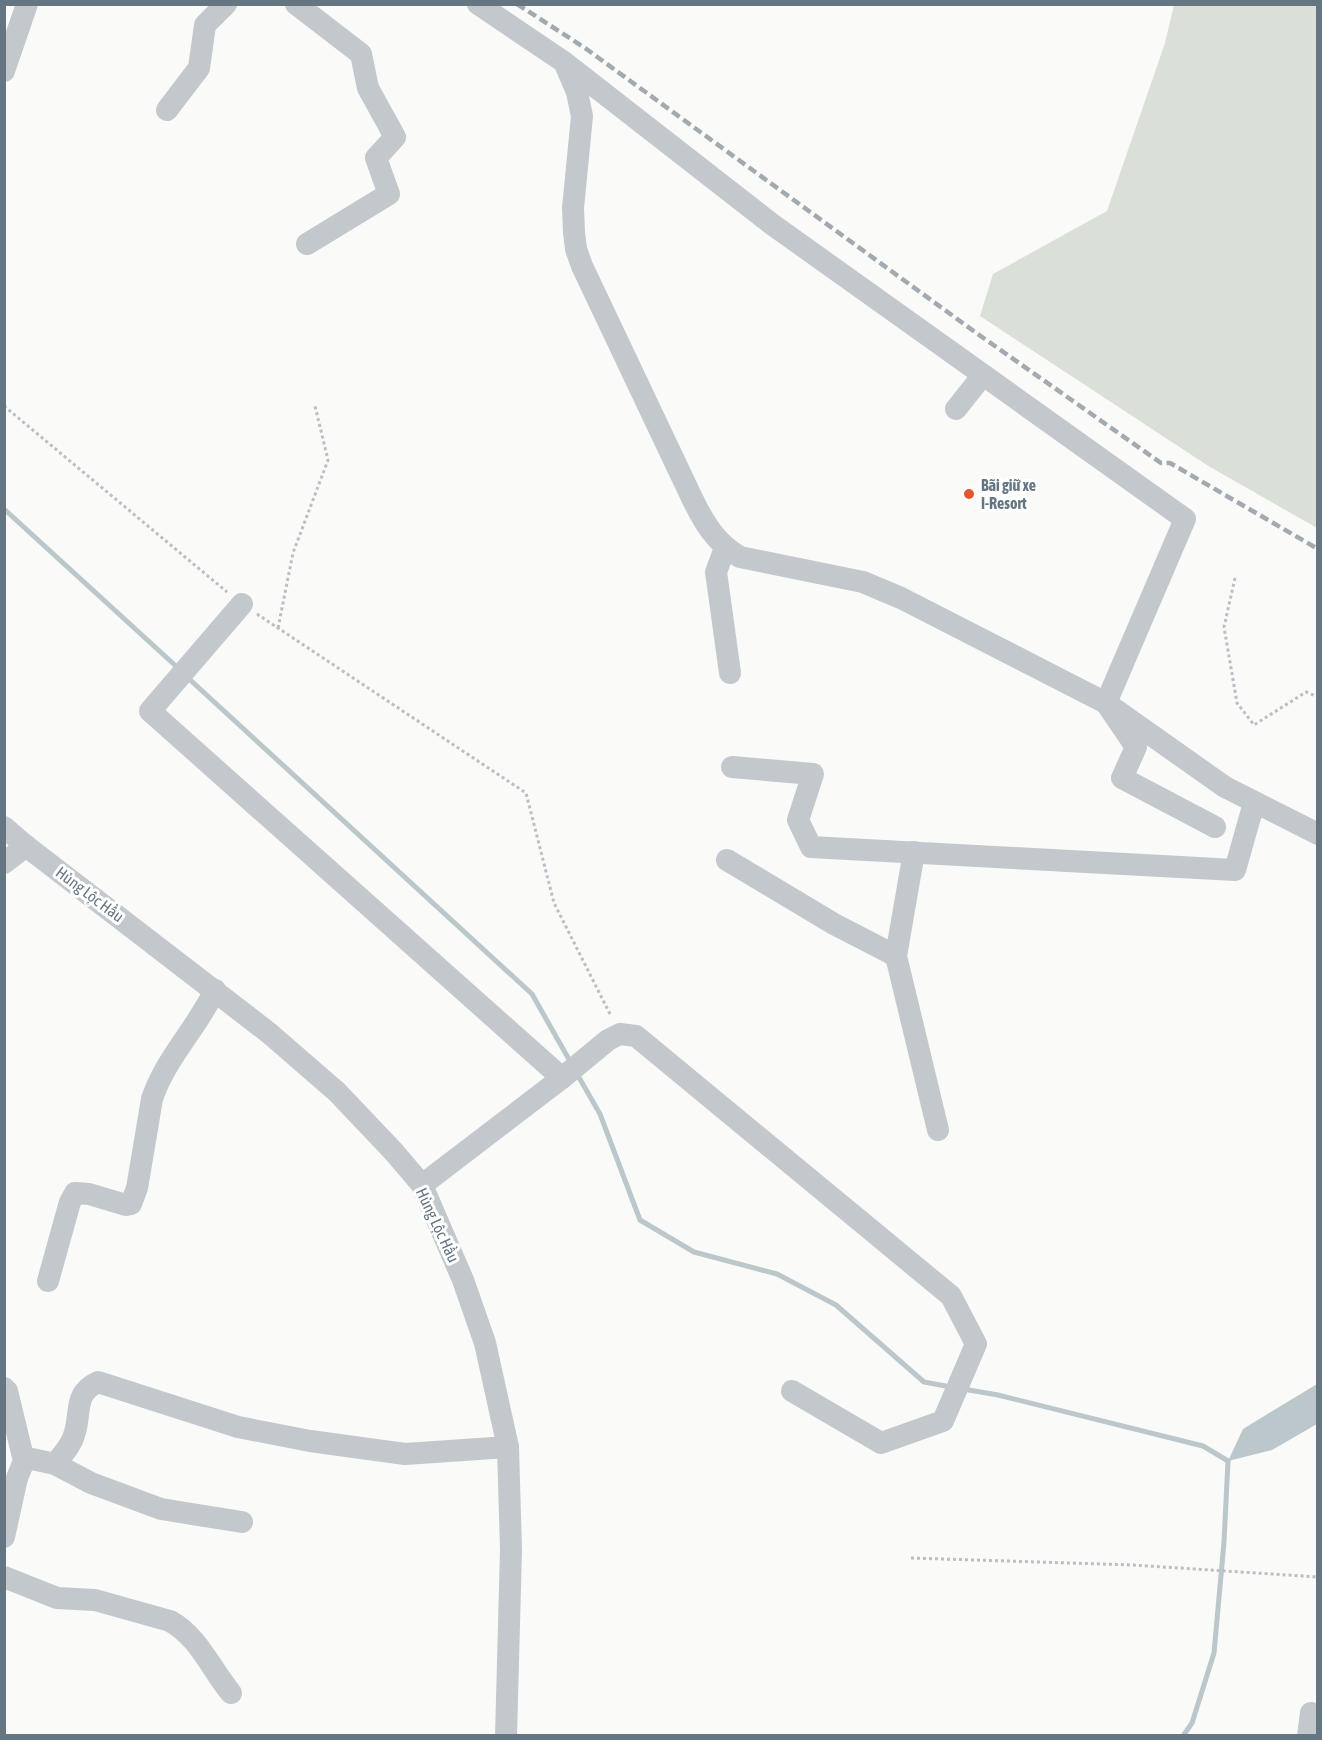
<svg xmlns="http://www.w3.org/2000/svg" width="1322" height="1740" font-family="'Asap Condensed',sans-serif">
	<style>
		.green { fill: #dadfd7 }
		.water { fill: #bbc7cb }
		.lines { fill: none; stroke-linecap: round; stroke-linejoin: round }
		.stream { stroke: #bbc7cb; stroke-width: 5 }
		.path { stroke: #bbbfc2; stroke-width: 3; stroke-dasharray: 3 3; stroke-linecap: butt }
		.minor { stroke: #c3c8cc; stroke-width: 22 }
		.rail { stroke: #a2aab0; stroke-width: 4.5; stroke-dasharray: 9 4.5; stroke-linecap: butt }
		.poi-dot { fill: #e4572e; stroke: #fff; stroke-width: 2 }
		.labels { text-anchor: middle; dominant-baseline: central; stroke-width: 6; stroke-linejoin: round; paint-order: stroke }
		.poi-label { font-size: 16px; font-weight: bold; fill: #657683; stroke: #fff; text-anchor: start }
		.street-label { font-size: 16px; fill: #657683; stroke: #fff }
	</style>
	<rect width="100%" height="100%" fill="#fafaf8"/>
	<polygon class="green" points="1174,5 1317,5 1317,528 1210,467 980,316 993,274 1107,211 1165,43"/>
	<polygon class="water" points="1317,1384 1317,1424 1272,1450 1228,1461 1243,1429"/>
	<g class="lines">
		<g class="stream">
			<polyline points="4,509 178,668"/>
			<polyline points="187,677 532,994 571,1063"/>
			<polyline points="577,1074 600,1114 640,1220 694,1252 777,1274 836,1305 924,1382 951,1387"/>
			<polyline points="963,1389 998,1395 1203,1446 1228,1461"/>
			<polyline points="1183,1736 1192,1723 1214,1653 1224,1542 1228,1461"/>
		</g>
		<g class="path">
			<polyline points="4,406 227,592"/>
			<polyline points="1235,578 1224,627 1237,703 1254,725 1306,692 1318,697"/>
			<polyline points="257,614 526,793 554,903 611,1016"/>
			<polyline points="278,628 293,553 328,460 315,406"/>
			<polyline points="911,1558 1133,1565 1318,1577"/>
		</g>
		<g class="minor">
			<polyline points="296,4 361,54 368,88 395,137 376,158 389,194 307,244"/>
			<path d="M478 4 564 62 577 92 582 116 573 208 574 232 576 249 582 266 692 498C704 523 716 543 740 557L863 582 901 598 1106 703 1225 787 1318 834"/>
			<polyline points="565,63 773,225 1185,519 1106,703 1136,747 1122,778 1215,827"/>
			<polyline points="4,71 27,4"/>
			<polyline points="167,110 199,68 205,25 226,4"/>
			<polyline points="956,409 983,375"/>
			<polyline points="725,548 716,572 730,673"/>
			<polyline points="242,604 150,711 562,1078"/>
			<polyline points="732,767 813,774 798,820 811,847 1235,870 1254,803"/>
			<polyline points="4,827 26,846 269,1033 337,1092 394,1152 422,1185 463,1280 485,1343 508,1447 511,1550 506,1736"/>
			<polyline points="914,852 896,956 938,1130"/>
			<polyline points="727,860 834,924 896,956"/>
			<polyline points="4,863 26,846"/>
			<polyline points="422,1185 562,1078 608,1040 620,1034 636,1036 951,1296 976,1344 943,1421 881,1443 792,1391"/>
			<path d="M48 1281 70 1202 75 1193 89 1194 126 1205 131 1204 137 1188 152 1099C165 1059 197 1028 215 990"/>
			<polyline points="4,1388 7,1391 24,1461"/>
			<path d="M55 1464C63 1454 72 1445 75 1432 81 1411 74 1393 98 1382L238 1427 310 1441 405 1454 508 1447"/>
			<polyline points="4,1537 17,1478 24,1461 32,1459 55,1464 91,1483 161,1509 242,1522"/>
			<path d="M4 1577 57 1598 95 1600 170 1621C199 1637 211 1669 231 1693"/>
			<polyline points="1308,1736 1311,1713"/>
		</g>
		<polyline class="rail" points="517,4 585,48 975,332 1161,463 1170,463 1318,549"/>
	</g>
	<circle class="poi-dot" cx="969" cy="494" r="6"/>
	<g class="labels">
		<g class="poi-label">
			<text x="981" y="485">Bãi giữ xe<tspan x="981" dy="18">I-Resort</tspan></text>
		</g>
		<g class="street-label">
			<text transform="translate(90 894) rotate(37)">Hùng Lộc Hầu</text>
			<text transform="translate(438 1225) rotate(65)">Hùng Lộc Hầu</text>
		</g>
	</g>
	<rect width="1322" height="1740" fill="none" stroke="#657683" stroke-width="12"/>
</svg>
